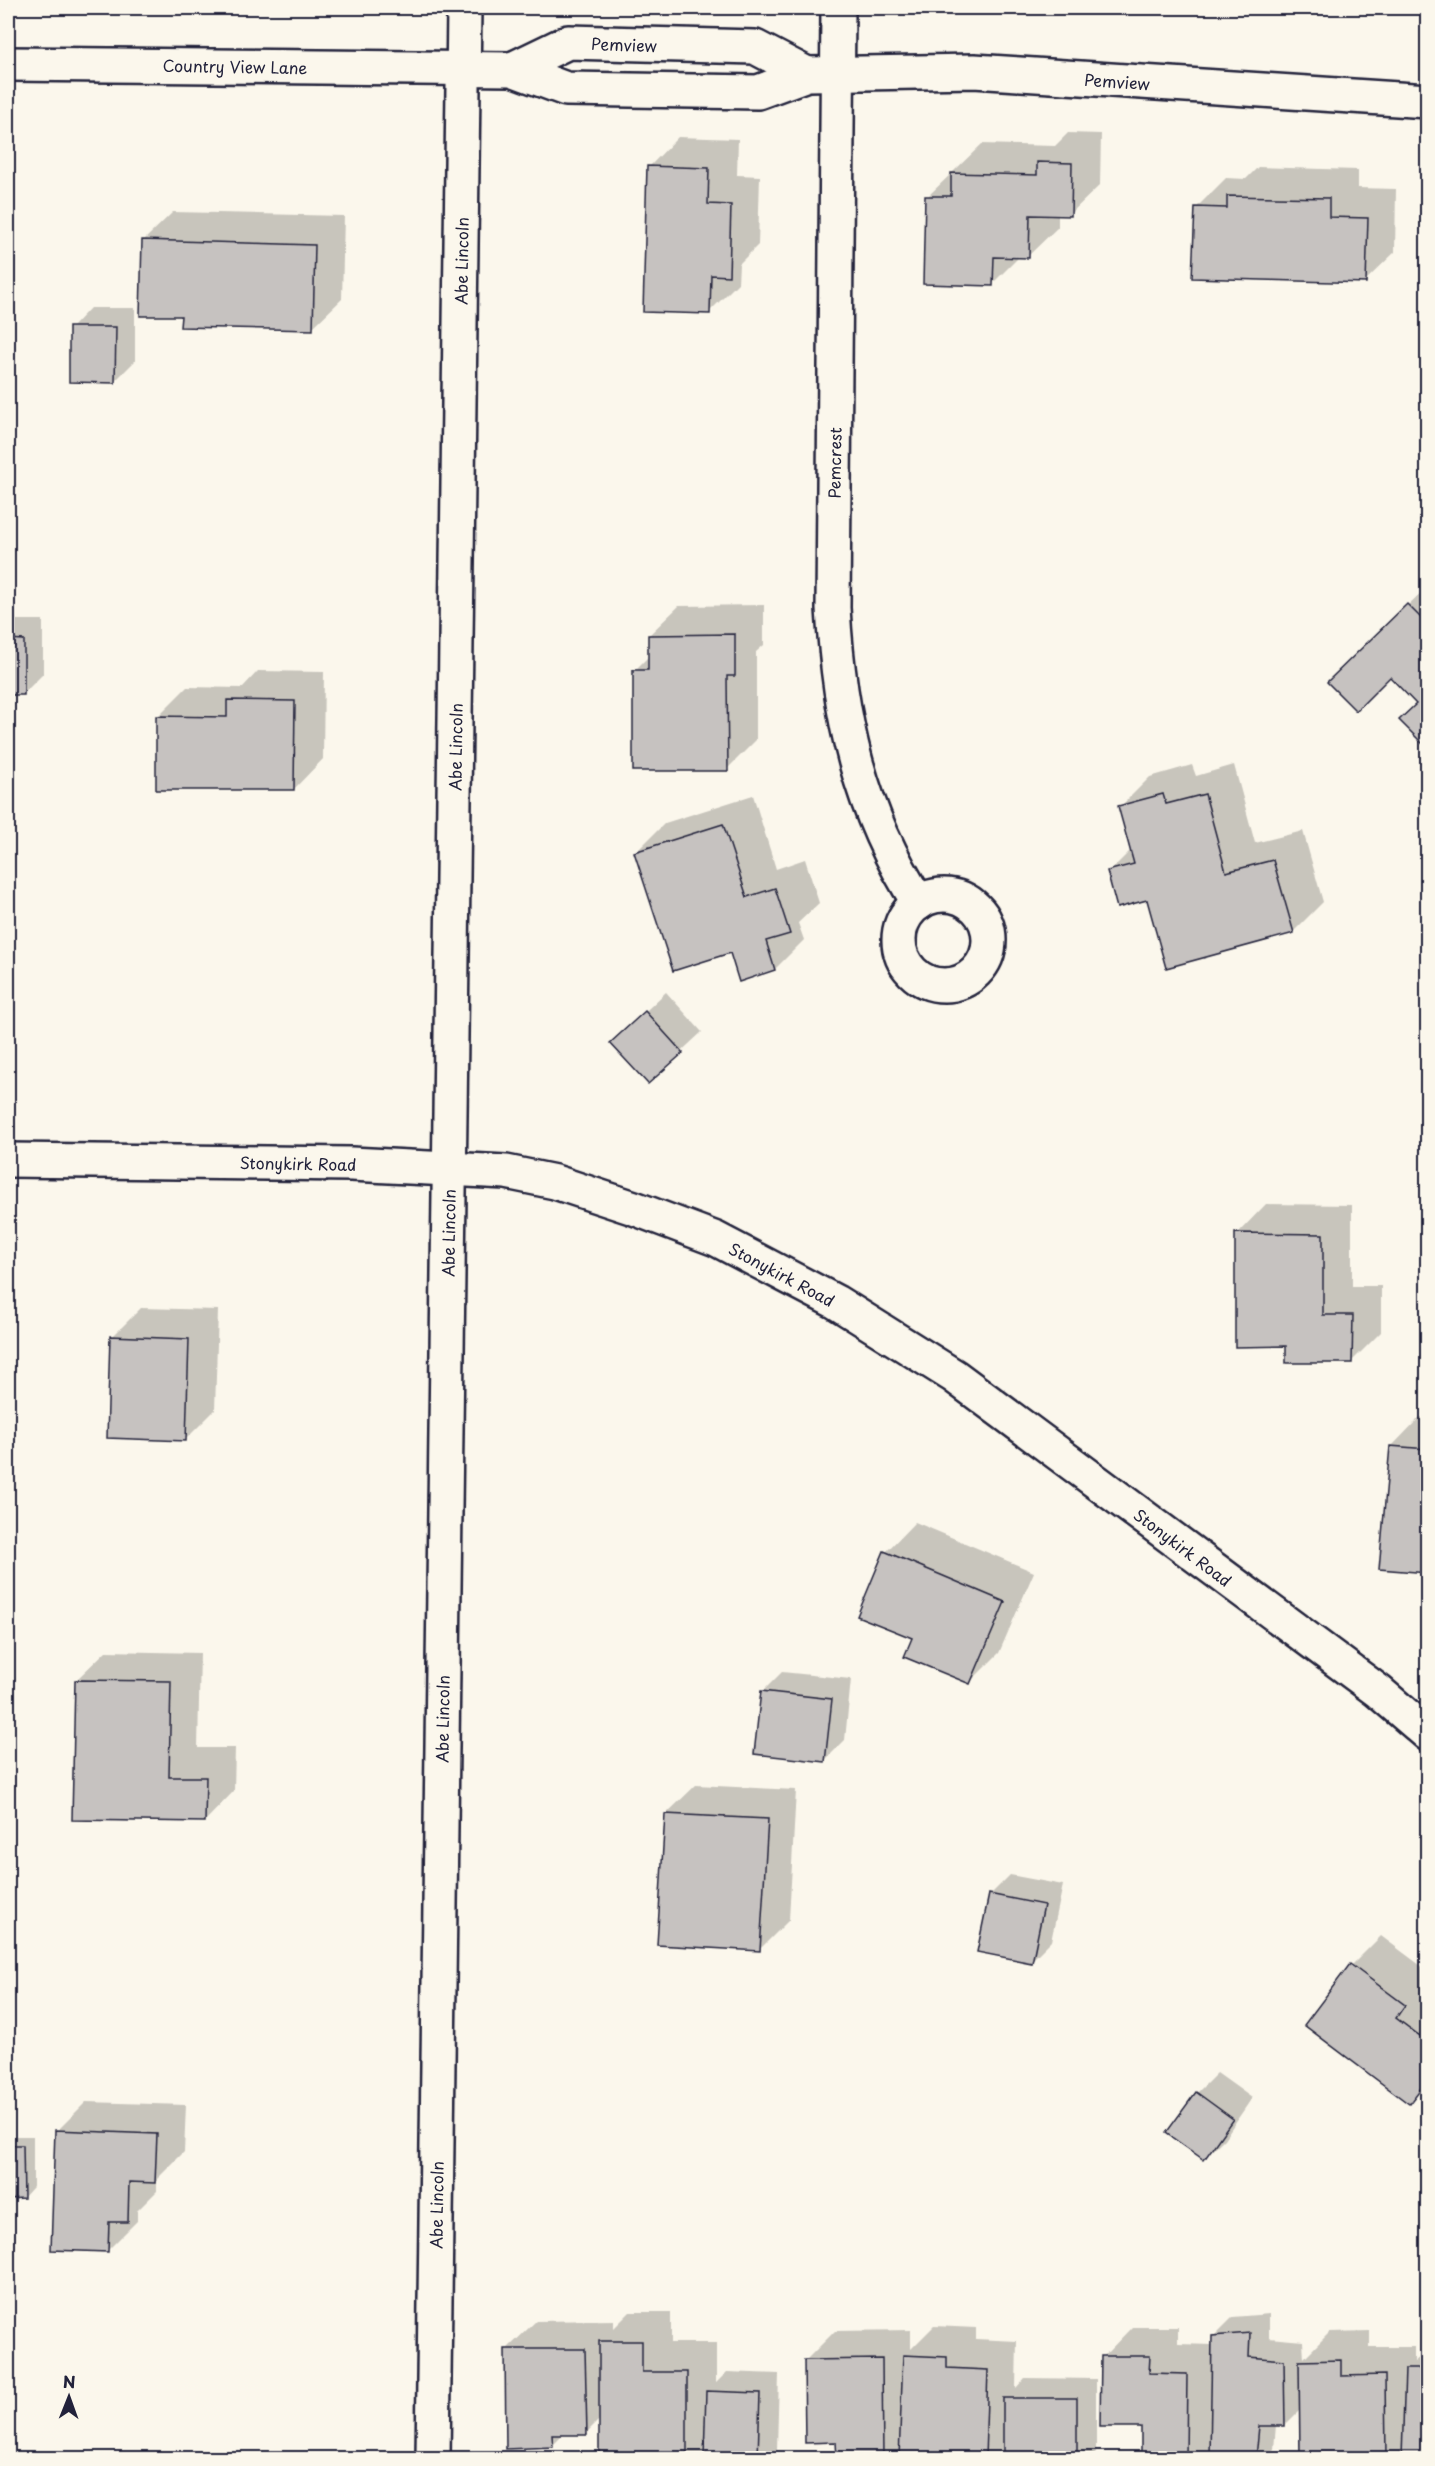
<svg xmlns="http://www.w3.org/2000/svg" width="1435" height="2466" font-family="'Playpen Sans',sans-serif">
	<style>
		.shadow { fill: #0003 }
		.building { fill: #c6c2c0; stroke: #22223b; stroke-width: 1.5 }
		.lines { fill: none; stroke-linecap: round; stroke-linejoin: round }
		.minor-casing { stroke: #22223b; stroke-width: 38 }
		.tertiary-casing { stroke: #22223b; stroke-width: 38 }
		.minor { stroke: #fbf7ec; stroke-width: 33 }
		.tertiary { stroke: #fbf7ec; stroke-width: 33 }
		.labels { text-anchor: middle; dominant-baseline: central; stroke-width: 6; stroke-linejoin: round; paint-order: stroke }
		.street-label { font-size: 16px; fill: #22223b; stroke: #fbf7ec }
	</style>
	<rect width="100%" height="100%" fill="#fbf7ec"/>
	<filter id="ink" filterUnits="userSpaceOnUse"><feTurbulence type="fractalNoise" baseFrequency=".0167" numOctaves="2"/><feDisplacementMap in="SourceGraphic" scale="12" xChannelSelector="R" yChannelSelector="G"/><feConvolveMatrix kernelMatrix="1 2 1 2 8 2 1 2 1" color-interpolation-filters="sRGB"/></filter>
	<g filter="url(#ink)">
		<g class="shadow">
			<polygon points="1068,133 1101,134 1100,185 1070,214 1058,214 1058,227 1028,256 1020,256 992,284 927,197 982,144 1055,146"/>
			<polygon points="678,137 738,139 737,175 760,176 758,245 739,264 738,283 709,312 649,167"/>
			<polygon points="1258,167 1358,170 1358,188 1396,189 1395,252 1365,281 1196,208 1226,178 1246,179"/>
			<polygon points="173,212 344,216 342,299 312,328 182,315 143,241"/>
			<polygon points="90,308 135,308 135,361 115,381 71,328"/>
			<polygon points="1428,586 1428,746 1418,704 1390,675 1359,652"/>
			<polygon points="764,605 764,645 756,652 756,740 727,769 634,671 649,656 649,635 679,606"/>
			<polygon points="9,620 43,620 43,674 23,694 8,693 8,622"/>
			<polygon points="258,671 324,672 323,759 294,789 157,717 187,687 242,688"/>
			<polygon points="1192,765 1196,776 1234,765 1255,843 1303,831 1323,902 1293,932 1148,898 1109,872 1132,849 1120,807 1150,777"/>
			<polygon points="753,795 776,869 805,859 819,903 798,923 804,940 775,969 731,951 635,853 665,823"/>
			<polygon points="666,992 702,1032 648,1082 612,1043"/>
			<polygon points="1266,1204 1352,1205 1352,1286 1381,1286 1381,1332 1352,1361 1287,1345 1237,1234"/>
			<polygon points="141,1308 218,1310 215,1410 186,1439 112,1337"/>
			<polygon points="1420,1417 1428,1418 1428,1571 1391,1447"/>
			<polygon points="915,1522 1034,1572 999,1653 970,1682 914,1637 859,1615 886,1552"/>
			<polygon points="106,1651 200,1653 198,1748 235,1748 234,1791 205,1821 76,1680"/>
			<polygon points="782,1672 851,1679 845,1740 825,1760 762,1692"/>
			<polygon points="696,1785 796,1790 789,1920 759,1950 666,1814"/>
			<polygon points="1010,1875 1063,1885 1051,1941 1031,1961 990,1895"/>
			<polygon points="1381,1936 1428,1971 1428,1984 1424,1988 1428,1991 1428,2083 1408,2102 1306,2025 1352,1965"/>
			<polygon points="1217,2073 1252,2098 1224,2139 1204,2158 1197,2093"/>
			<polygon points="86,2102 186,2105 184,2152 157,2179 157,2191 137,2211 137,2221 107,2251 57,2131"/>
			<polygon points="8,2136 33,2136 33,2187 24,2197 8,2197"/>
			<polygon points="630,2312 671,2312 671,2343 716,2343 716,2383 727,2372 779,2374 777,2450 769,2458 705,2458 706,2454 701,2458 601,2458 601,2418 586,2433 564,2434 552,2446 506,2350 536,2321 614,2320 614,2328"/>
			<polygon points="1269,2314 1269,2338 1303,2341 1304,2358 1330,2332 1370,2331 1370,2347 1414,2347 1414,2362 1428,2350 1428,2455 1409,2455 1406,2458 1345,2458 1344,2456 1301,2409 1285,2425 1276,2425 1274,2449 1264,2458 1211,2458 1211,2450 1203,2458 1143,2458 1143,2426 1103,2357 1132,2327 1178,2327 1178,2344 1213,2345 1213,2337 1233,2317"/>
			<polygon points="934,2326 976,2328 976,2339 1017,2341 1016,2388 1025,2378 1096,2379 1096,2453 1090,2458 1004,2458 1004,2454 1000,2458 945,2458 901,2457 901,2450 892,2458 838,2458 838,2440 805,2361 835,2331 911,2330 911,2349"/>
		</g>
		<g class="building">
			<polygon points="1037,162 1072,163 1071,216 1030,215 1029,258 994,257 993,286 923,284 925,196 951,196 951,173 1037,175"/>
			<polygon points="647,166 709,168 708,204 731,205 729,276 711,275 710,314 643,312"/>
			<polygon points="1227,196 1329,198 1329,217 1368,218 1366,283 1192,278 1195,207 1227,208"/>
			<polygon points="142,240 315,245 313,330 180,327 181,316 140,316"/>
			<polygon points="69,327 116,327 115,383 69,382"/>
			<polygon points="1407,604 1428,625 1428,749 1399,720 1416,704 1390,677 1356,711 1327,682"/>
			<polygon points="735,634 735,676 727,676 728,771 633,771 633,670 648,670 648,635"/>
			<polygon points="8,639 24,640 24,695 8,695"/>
			<polygon points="227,700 295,701 294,790 156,790 156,716 227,717"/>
			<polygon points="1163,794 1166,804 1205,794 1226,872 1273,860 1294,933 1166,968 1147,900 1117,908 1107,871 1134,864 1118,806"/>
			<polygon points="723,824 747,897 775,888 790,934 766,941 775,970 739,982 730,953 673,971 634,852"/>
			<polygon points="645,1011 683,1053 648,1084 610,1043"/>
			<polygon points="1235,1233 1323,1234 1323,1315 1353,1315 1352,1363 1286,1363 1286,1346 1235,1347"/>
			<polygon points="110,1336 189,1339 186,1441 107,1438"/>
			<polygon points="1390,1446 1428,1449 1428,1573 1379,1569"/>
			<polygon points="884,1551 1005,1602 970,1684 904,1657 912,1638 857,1616"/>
			<polygon points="75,1680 171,1681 169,1777 206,1777 205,1822 72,1820"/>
			<polygon points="761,1691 832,1699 825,1762 754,1754"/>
			<polygon points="665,1814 768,1819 760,1951 657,1945"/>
			<polygon points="989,1894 1044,1905 1032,1963 977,1952"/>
			<polygon points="1350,1964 1405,2005 1396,2018 1428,2042 1428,2079 1409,2104 1304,2025"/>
			<polygon points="1196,2092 1233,2119 1204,2160 1166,2133"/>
			<polygon points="55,2130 157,2134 155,2183 129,2182 128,2222 109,2222 108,2252 51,2250"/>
			<polygon points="8,2145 23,2145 24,2198 8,2199"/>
			<polygon points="1250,2333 1249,2357 1284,2360 1285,2426 1259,2426 1256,2458 1210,2458 1212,2336"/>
			<polygon points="599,2341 642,2341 642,2372 687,2372 687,2458 599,2458"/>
			<polygon points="505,2349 585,2349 587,2435 552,2435 553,2447 506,2449"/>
			<polygon points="903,2355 947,2357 947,2368 988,2370 985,2458 899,2458"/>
			<polygon points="1101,2356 1150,2356 1149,2373 1187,2374 1186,2458 1141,2458 1141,2427 1100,2427"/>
			<polygon points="882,2359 883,2458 837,2458 836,2442 805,2443 804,2360"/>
			<polygon points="1341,2360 1341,2376 1385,2375 1386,2458 1300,2458 1299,2361"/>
			<polygon points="1405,2369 1428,2369 1428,2457 1402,2457"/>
			<polygon points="706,2391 760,2393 758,2458 704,2458"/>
			<rect x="1003" y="2398" width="74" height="60"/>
		</g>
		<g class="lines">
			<g class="minor-casing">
				<g id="minor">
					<path d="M838 8 833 608C839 716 859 811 919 903"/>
					<polyline points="8,64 512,69 566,89 758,92 807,74 974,71 1428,101"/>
					<polyline points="512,69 568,42 755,47 807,74"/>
					<circle cx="944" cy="940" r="45"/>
					<polyline points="8,1160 351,1164 506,1172 555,1182 634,1208 716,1239 836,1302 954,1376 1378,1691 1428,1734"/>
				</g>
			</g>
			<g class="tertiary-casing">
				<polyline id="tertiary" points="433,2458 464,8"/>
			</g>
			<use href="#minor" class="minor"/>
			<use href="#tertiary" class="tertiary"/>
		</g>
	</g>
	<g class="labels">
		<g class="street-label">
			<text transform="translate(624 44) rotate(2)">Pemview</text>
			<text transform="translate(235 66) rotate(1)">Country View Lane</text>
			<text transform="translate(1117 81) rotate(4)">Pemview</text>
			<text transform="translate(461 261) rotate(-89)">Abe Lincoln</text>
			<text transform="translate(834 463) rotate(-89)">Pemcrest</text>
			<text transform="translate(455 747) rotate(-89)">Abe Lincoln</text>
			<text transform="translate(298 1163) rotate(1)">Stonykirk Road</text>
			<text transform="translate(448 1233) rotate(-89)">Abe Lincoln</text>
			<text transform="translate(782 1274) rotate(28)">Stonykirk Road</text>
			<text transform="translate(1183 1547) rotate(37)">Stonykirk Road</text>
			<text transform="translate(442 1719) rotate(-89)">Abe Lincoln</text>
			<text transform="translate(436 2205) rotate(-89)">Abe Lincoln</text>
		</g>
	</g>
	<rect width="1435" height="2466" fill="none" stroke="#fbf7ec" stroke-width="30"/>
	<rect x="15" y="15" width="1405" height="2436" fill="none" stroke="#22223b" stroke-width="2" filter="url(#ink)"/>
	<g transform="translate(69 2397) rotate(1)" stroke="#fbf7ec" stroke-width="4.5" paint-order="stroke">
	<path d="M0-4.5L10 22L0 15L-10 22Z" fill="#22223b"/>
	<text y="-9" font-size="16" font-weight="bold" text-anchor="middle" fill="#22223b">N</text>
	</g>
</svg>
